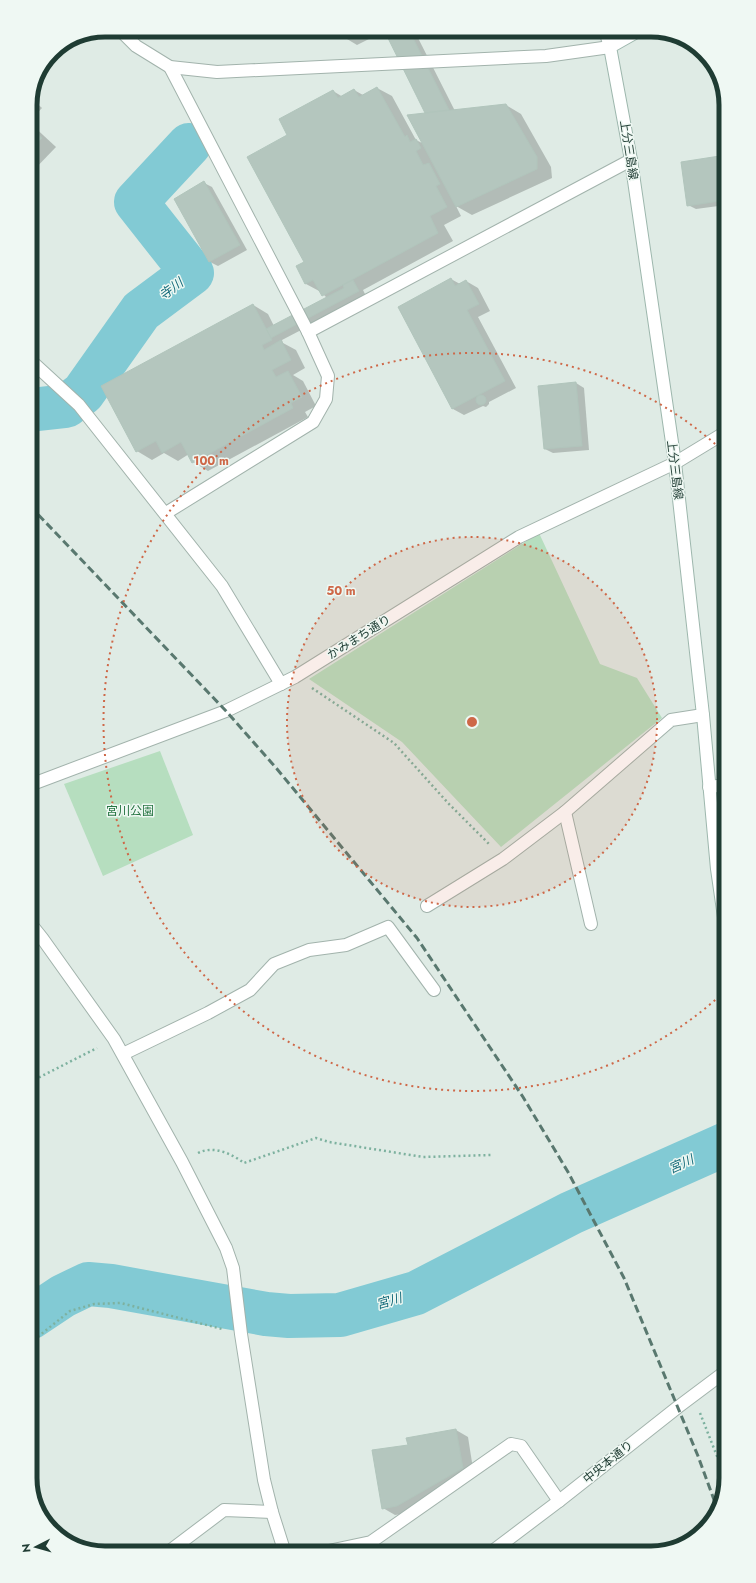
<svg xmlns="http://www.w3.org/2000/svg" width="756" height="1583" font-family="Jost,'Noto Sans JP',sans-serif">
	<style>
		.green { fill: #b6debf }
		.shadow { fill: #0003 }
		.lines { fill: none; stroke-linecap: round; stroke-linejoin: round }
		.river { stroke: #82cad4; stroke-width: 44 }
		.building { fill: #b4c6be; stroke: #b1c5bc }
		.minor-casing { stroke: #a2b3ac; stroke-width: 14 }
		.tertiary-casing { stroke: #a2b3ac; stroke-width: 14 }
		.secondary-casing { stroke: #9db7ad; stroke-width: 14 }
		.path { stroke: #7db19f; stroke-width: 2.5; stroke-dasharray: 2 3; stroke-linecap: butt }
		.minor { stroke: #fff; stroke-width: 12 }
		.tertiary { stroke: #fff; stroke-width: 12 }
		.secondary { stroke: #fff; stroke-width: 12 }
		.rail { stroke: #59786f; stroke-width: 3; stroke-dasharray: 8 4; stroke-linecap: butt }
		.ring { fill: none; stroke: #ce6848; stroke-width: 2; stroke-dasharray: 2 4 }
		.labels { text-anchor: middle; dominant-baseline: central; stroke-width: 3; stroke-linejoin: round; paint-order: stroke }
		.street-label { font-size: 12px; fill: #1f3c33; stroke: #eff8f3 }
		.park-label { font-size: 12px; fill: #277543; stroke: #eff8f3 }
		.water-label { font-size: 13px; font-style: italic; fill: #166c7b; stroke: #eff8f3 }
		.rim { fill: none; stroke: #1f3c33; stroke-width: 5 }
		.centre { fill: #ce6848; stroke: #eff8f3; stroke-width: 2 }
		.ring-label { font-size: 12px; text-anchor: middle; font-weight: bold; fill: #ce6848; stroke: #eff8f3; stroke-width: 3; stroke-linejoin: round; paint-order: stroke }
	</style>
	<rect width="100%" height="100%" fill="#dfebe5"/>
	<g class="green">
		<polygon points="539,533 600,664 637,678 662,718 501,847 402,742 309,679"/>
		<polygon points="160,751 193,835 103,876 64,784"/>
	</g>
	<g class="shadow">
		<polygon points="339,30 414,30 455,111 506,105 521,114 551,167 552,178 472,215 456,206 461,216 444,225 453,241 363,290 366,296 282,340 283,343 296,350 305,368 293,375 303,381 316,406 305,412 308,417 208,471 193,462 189,454 178,461 164,453 152,460 137,451 253,305 268,314 274,326 327,298 321,292 306,284 297,267 306,262 288,136 333,91 343,97 354,90 363,95 377,88 392,96 416,140 424,144 428,114 426,112 385,31 357,45 342,36"/>
		<polygon points="553,30 570,30 561,35"/>
		<polygon points="31,98 42,108 30,121 30,101"/>
		<polygon points="30,123 56,147 30,174"/>
		<polygon points="726,156 726,205 696,209 688,205"/>
		<polygon points="204,183 212,187 247,250 218,266 210,262 175,199"/>
		<polygon points="451,279 460,284 466,281 478,288 490,311 478,317 516,388 489,402 489,404 486,407 483,406 464,415 453,409 399,307"/>
		<polygon points="576,383 584,388 589,450 553,453 545,449"/>
		<polygon points="456,1430 468,1437 474,1475 409,1513 395,1515 383,1508"/>
	</g>
	<g class="lines">
		<g class="river">
			<polyline points="30,410 66,406 83,393 141,311 192,273 136,202 189,145"/>
			<polyline points="30,1318 63,1296 88,1284 111,1286 266,1314 289,1316 340,1315 416,1293 571,1213 726,1144"/>
		</g>
	</g>
	<g class="building">
		<polygon points="338,30 355,30 342,37"/>
		<polygon points="384,30 409,30 449,110 425,113"/>
		<polygon points="377,87 405,137 407,135 410,142 416,139 421,148 416,151 423,165 429,163 440,184 436,186 447,207 430,216 438,233 322,296 313,280 305,284 296,266 304,262 247,157 287,135 279,119 333,90 338,98 354,89 359,97"/>
		<polygon points="506,104 537,157 537,169 456,207 407,115"/>
		<polygon points="30,127 42,138 30,150"/>
		<polygon points="726,155 726,200 687,206 681,162"/>
		<polygon points="204,181 240,245 209,262 174,199"/>
		<polygon points="451,278 455,286 466,280 479,304 467,310 505,381 452,409 398,307"/>
		<polygon points="353,280 359,291 271,338 266,329 344,288 343,285"/>
		<polygon points="253,304 272,340 262,345 264,350 281,340 291,360 272,370 276,377 288,371 302,397 291,403 293,408 192,463 181,442 162,453 156,441 136,452 101,386"/>
		<polygon points="576,382 582,446 544,449 538,386"/>
		<circle cx="481" cy="400" r="5"/>
		<polygon points="456,1429 463,1468 397,1506 382,1509 372,1450 408,1445 406,1438"/>
	</g>
	<g class="lines">
		<g class="minor-casing">
			<g id="minor">
				<polyline points="605,30 610,47"/>
				<polyline points="308,332 631,160"/>
				<polyline points="30,360 79,405 222,586 281,684"/>
				<polyline points="166,513 313,422 326,399 328,376 308,332 170,67"/>
				<polyline points="30,785 226,711 295,677 519,537 675,463 726,432"/>
				<polyline points="709,787 726,785"/>
				<polyline points="565,812 591,924"/>
				<polyline points="427,906 503,859 565,812 671,720 703,715"/>
				<polyline points="30,923 42,938 114,1039 182,1162 226,1248 233,1268 241,1334 264,1480 272,1512 285,1553"/>
				<polyline points="123,1054 208,1013 250,990 274,964 309,950 346,945 388,927 434,990"/>
				<polyline points="167,1553 224,1510 272,1512"/>
				<polyline points="319,1553 371,1542 511,1444 521,1446 559,1501"/>
			</g>
		</g>
		<g class="tertiary-casing">
			<g id="tertiary">
				<polyline points="120,30 136,46 170,67 217,72 546,56 610,47"/>
				<polyline points="490,1553 559,1501 678,1407 726,1371"/>
			</g>
		</g>
		<g class="secondary-casing">
			<polyline id="secondary" points="640,30 610,47 631,160 675,463 703,715 717,869 726,931"/>
		</g>
		<g class="path">
			<polyline points="312,688 394,743 448,803 490,845"/>
			<polyline points="30,1082 97,1048"/>
			<path d="M198 1153C214 1145 232 1154 244 1163L316 1138 329 1142 423 1157 491 1155"/>
			<polyline points="30,1343 70,1311 94,1304 121,1303 222,1329"/>
			<polyline points="700,1413 726,1479"/>
		</g>
		<use href="#minor" class="minor"/>
		<use href="#tertiary" class="tertiary"/>
		<use href="#secondary" class="secondary"/>
		<polyline class="rail" points="30,506 226,711 277,769 417,938 523,1097 568,1172 624,1278 698,1456 717,1508"/>
	</g>
	<circle cx="472" cy="722" r="185" fill="#ce6848" fill-opacity=".12"/>
	<g class="ring">
		<circle cx="472" cy="722" r="185"/>
		<path d="M724 992A369 369 0 1 1 724 452"/>
	</g>
	<g class="labels">
		<g class="street-label">
			<text transform="translate(629 150) rotate(81)">上分三島線</text>
			<text transform="translate(675 470) rotate(83)">上分三島線</text>
			<text transform="translate(359 637) rotate(-32)">かみまち通り</text>
			<text transform="translate(608 1462) rotate(-39)">中央本通り</text>
		</g>
		<g class="park-label">
			<text x="130" y="811">宮川公園</text>
		</g>
		<g class="water-label">
			<text transform="translate(171 289) rotate(-37)">寺川</text>
			<text transform="translate(681 1164) rotate(-24)">宮川</text>
			<text transform="translate(389 1301) rotate(-16)">宮川</text>
		</g>
	</g>
	<path d="M0 0H756V1583H0ZM105 37H651A68 68 0 0 1 719 105V1478A68 68 0 0 1 651 1546H105A68 68 0 0 1 37 1478V105A68 68 0 0 1 105 37Z" fill="#eff8f3" fill-rule="evenodd"/>
	<path class="rim" d="M105 37H651A68 68 0 0 1 719 105V1478A68 68 0 0 1 651 1546H105A68 68 0 0 1 37 1478V105A68 68 0 0 1 105 37Z"/>
	<circle cx="472" cy="722" r="6" class="centre"/>
	<g class="ring-label">
		<text x="211" y="465">100 m</text>
		<text x="341" y="595">50 m</text>
	</g>
	<g transform="translate(36 1547) rotate(264)" stroke="#eff8f3" stroke-width="3" paint-order="stroke">
	<path d="M0-3L7 15L0 10L-7 15Z" fill="#1f3c33"/>
	<text y="-6" font-size="11" font-weight="bold" text-anchor="middle" fill="#1f3c33">N</text>
	</g>
</svg>
